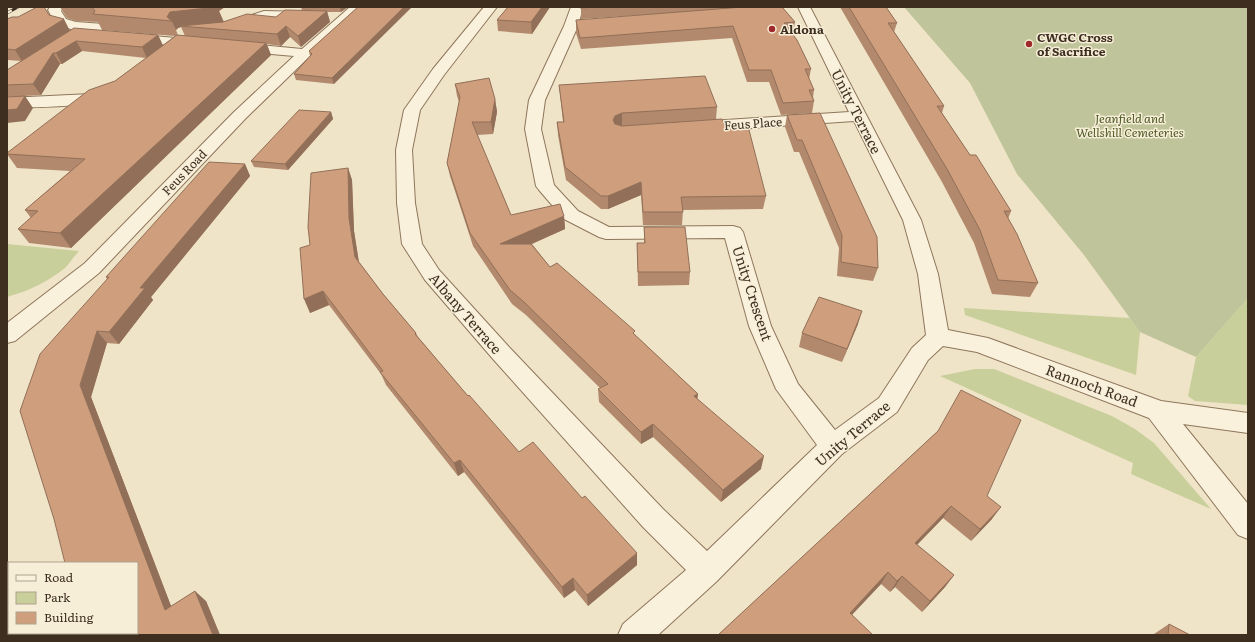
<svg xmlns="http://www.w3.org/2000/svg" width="1255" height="642" font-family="Literata,serif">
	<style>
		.green { fill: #c9cf9b }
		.cemetery { fill: #bfc49a }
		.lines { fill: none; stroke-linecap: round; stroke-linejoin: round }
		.minor-casing { stroke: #8d765c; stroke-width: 2 }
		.minor { fill: #faf1dc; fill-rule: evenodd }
		.rail-casing { stroke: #3d2e20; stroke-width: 3 }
		.rail { stroke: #f7eed8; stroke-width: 2; stroke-dasharray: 5.5; stroke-linecap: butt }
		.wall { fill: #b2896c; fill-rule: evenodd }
		.shaded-wall { fill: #916f58 }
		.building { fill: #cf9f7d; stroke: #916f58 }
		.poi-dot { fill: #9e2a2b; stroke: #f7eed8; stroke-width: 1.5 }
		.labels { text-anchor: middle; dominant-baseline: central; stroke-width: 3; stroke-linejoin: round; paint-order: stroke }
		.far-poi-label { font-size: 12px; font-weight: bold; fill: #3d2e20; stroke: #f7eed8; text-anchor: start }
		.far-park-label { font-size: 12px; font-style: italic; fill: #4d5a26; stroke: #f7eed8 }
		.far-street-label { font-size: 12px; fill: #3d2e20; stroke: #f7eed8 }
		.street-label { font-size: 14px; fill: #3d2e20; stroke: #f7eed8 }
	</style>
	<rect width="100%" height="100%" fill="#f0e4c8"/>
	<g class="green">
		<path d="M7 244 79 251C74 256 70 263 65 268 48 282 28 291 7 297Z"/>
		<polygon points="1248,298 1248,405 1195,401 1188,396 1196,357"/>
		<polygon points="964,308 1130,318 1140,332 1136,375 965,315"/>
		<polygon points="975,369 994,369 1112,416 1135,429 1154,443 1211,509 1131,474 1133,463 940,376"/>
	</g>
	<polygon class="cemetery" points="904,7 1248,7 1248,298 1196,357 1140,332 1084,255 1017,174 970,83"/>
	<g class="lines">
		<g class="minor-casing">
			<g id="minor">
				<polygon points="50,7 64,7 61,11 66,19 76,22 131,26 136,27 138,30 136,33 131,34 75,30 56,25 48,10"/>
				<polygon points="350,7 364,7 310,56 246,118 99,273 15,341 7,343 7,323 85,263 234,112 294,56 238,51 233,50 231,47 233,44 238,43 302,49"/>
				<polygon points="484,7 497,7 444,75 420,110 412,150 415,203 422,244 439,270 509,347 663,509 707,551 817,445 776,389 749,326 725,238 606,239 599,237 564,219 539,190 536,186 525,129 529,100 564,26 571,7 583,7 578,26 545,100 541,129 554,185 578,211 609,227 733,226 740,228 743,232 771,326 798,384 835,430 879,398 912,348 926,335 918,274 903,220 854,121 695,132 689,130 687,127 689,124 695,122 849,112 798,7 810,7 921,220 938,274 948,330 988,338 1161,401 1248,413 1248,433 1183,424 1248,504 1248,539 1238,535 1149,418 977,352 943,346 928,360 897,412 842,454 717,581 658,635 618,635 623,624 686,570 643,527 493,359 425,280 402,244 397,203 396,150 404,110 433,69"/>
				<polygon points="264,11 308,12 313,13 314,16 313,19 308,20 265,19 236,29 231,28 229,25 231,22"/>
				<polygon points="131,34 198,40 203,41 205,44 203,47 198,48 126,41 124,38 126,35"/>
				<path d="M105 90 110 92 113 95C104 108 25 107 7 108V98L91 94Z"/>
			</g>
		</g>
		<use href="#minor" class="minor"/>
		<g class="rail-casing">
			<polyline id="rail" points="7,13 18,7"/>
		</g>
		<use href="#rail" class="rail"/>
	</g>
	<g class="wall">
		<path d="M60 7H225L219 11 224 22 276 17 302 10 301 7H348L341 12H327L330 22 301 47 290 37 281 46 267 44 271 55 71 248 29 243 18 229 31 218 25 210 70 171 17 168 7 154V153L115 81 146 58 82 51 62 64H60L41 95 7 97V70L21 61 7 60V19L18 17 49 15 70 30 158 35 163 45 175 36 102 30 98 22 76 21 67 18ZM181 27 185 36 178 35 176 30 178 28Z"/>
		<polygon points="358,7 334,84 296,80 294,74 310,56 309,51"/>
		<polygon points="508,7 550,7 532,34 498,31 497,20"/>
		<polygon points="581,7 782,7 795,22 793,34 792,34 811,69 809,79 814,90 813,97 814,101 812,113 781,115 769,82 747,82 732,38 581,49 576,33 576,21 654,14 581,19"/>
		<polygon points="840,7 886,7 897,23 894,32 944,106 942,113 970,155 1011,211 1008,219 1038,283 1030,297 992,294 974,243 942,182"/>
		<polygon points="455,84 495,99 497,112 493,134 477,135 511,215 564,216 565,229 532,244 550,267 635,335 698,394 697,399 761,469 721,502 653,437 641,444 599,402 598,389 600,388 526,315 512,304 473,246 450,176 447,163 459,102 457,96"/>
		<polygon points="559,85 717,107 716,119 725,126 766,196 763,209 683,210 682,225 643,225 641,195 608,209 601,209 566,180 558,135 557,122 563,122"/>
		<polygon points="331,112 333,119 288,170 254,167 251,161"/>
		<polygon points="787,115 878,268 873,281 837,276 839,248 799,152 794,152 785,127"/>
		<polygon points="245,164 250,176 151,297 153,300 119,344 107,343 91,397 171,606 206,601 220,635 90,635 87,633 137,633 54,519 107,279 106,277"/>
		<polygon points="348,168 352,180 354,231 359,262 383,294 416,333 418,337 468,396 519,452 637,565 588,606 575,590 564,598 464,472 458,476 386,385 381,374 329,305 310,313 310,245"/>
		<polygon points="644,227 690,272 689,285 638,286 637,243 644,243"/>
		<polygon points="858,324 842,362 799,347 802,333"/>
		<polygon points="938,431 987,496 992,519 971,541 943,518 917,545 954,575 945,587 922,612 895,587 890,592 881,584 852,615 718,635"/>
		<polygon points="1169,624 1190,635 1154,635 1154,634"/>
	</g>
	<g class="shaded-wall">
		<polygon points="199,7 225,7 219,11 224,23 180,26 181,27 178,28 176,30 172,21 167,17 170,12"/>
		<polygon points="340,7 348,7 341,12"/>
		<polygon points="404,7 412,7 334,84 332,78"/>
		<polygon points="542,7 550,7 532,34 531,22"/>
		<polygon points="327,11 330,22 301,47 298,36"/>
		<polygon points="64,19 70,31 22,61 15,50"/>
		<polygon points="286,26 290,37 281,46 277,34"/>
		<polygon points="158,35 163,46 147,58 142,47"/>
		<polygon points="76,41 82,51 62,64 56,53"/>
		<polygon points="266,43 271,55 71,248 60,233"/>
		<polygon points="53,53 60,64 41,95 33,84"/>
		<polygon points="25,96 33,108 25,121 7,123 7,110"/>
		<polygon points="495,99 497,112 493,134 491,122"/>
		<polygon points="331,112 333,119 288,170 285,164"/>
		<polygon points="622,113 622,126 615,128 613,120 615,116"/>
		<polygon points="245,164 250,176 151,297 153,300 119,344 109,332 140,288"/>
		<polygon points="348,168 352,180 354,231 360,270 355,257 349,218"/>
		<polygon points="641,182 641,195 608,209 608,196"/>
		<polygon points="564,216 565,229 502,257 500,244"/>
		<polygon points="323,291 329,305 310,313 304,299"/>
		<polygon points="862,311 858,324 842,362 847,349"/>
		<polygon points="97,331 107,343 91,397 176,619 165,610 80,385"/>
		<polygon points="698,394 696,407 694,396"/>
		<polygon points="653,424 653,437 641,444 641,432"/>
		<polygon points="764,456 761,469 721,502 723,490"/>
		<polygon points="460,460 464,472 458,476 454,463"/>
		<polygon points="951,506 943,518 907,555 915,543"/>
		<polygon points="1001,507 992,519 971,541 980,529"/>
		<polygon points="637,553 637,565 588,606 587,595"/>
		<polygon points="888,572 881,584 844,623 850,613"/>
		<polygon points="954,575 945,587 922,612 930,601"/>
		<polygon points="902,576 895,587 890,592 897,581"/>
		<polygon points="573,578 575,590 564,598 562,587"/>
		<polygon points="195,591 206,601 220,635 213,635"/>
	</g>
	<g class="building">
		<polygon points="37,7 44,7 49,15 64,19 15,50 7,49 7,19 12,17 18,17"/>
		<polygon points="92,7 218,7 170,12 167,17 172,21 93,14 95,11"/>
		<polygon points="358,7 404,7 332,78 294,74 312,54 309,51"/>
		<polygon points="508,7 542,7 531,22 497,20"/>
		<polygon points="581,7 597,7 580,8"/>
		<polygon points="743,7 782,7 795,22 784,23 797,40 811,69 805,69 814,90 809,90 814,101 783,103 771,70 749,70 733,26 580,38 576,21 576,20"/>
		<polygon points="849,7 886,7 897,23 888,23 944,106 937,106 970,155 976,155 1011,211 1004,211 1017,234 1038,283 998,280 980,230 947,169"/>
		<polygon points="285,10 327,11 298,36 286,26 277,34 180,26 223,22 247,14 276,17"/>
		<polygon points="74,28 158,35 142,47 76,41 56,53 53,53 33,84 7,85 7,70"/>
		<polygon points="177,35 266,43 60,233 18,229 38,211 25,210 85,159 7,154 7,153 89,90 115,81"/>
		<polygon points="705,76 717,107 622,113 615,116 613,120 615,124 622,126 722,119 725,126 748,126 766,196 681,197 683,212 643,212 641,182 608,196 601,196 565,167 557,122 564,122 559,85"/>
		<polygon points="489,78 495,99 491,122 472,122 511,215 560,204 564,216 500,244 531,244 550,267 557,263 635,331 633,333 698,394 694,396 764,456 723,490 653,424 641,432 598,389 608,384 524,302 510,290 470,233 447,163 460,97 455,84"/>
		<polygon points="25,96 17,109 7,110 7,97"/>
		<polygon points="299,110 331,112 285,164 251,161"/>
		<polygon points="820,113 877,237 878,268 841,262 842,235 802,140 797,140 787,115"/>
		<polygon points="209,162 245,164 140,288 145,288 109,332 97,331 80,385 165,610 195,591 213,635 90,635 89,633 137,633 137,563 65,563 54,519 20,411 40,354 109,277 106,277"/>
		<polygon points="348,168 349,218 355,257 383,294 416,333 415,334 468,396 469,395 519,452 533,442 582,498 585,496 637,553 587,595 573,578 562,587 460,460 454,463 380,372 383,371 323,291 304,299 300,248 310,245 308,227 311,173"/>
		<polygon points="644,227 685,227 690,272 638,272 637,243 645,243"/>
		<polygon points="819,297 862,311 847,349 802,333"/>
		<polygon points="961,390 1021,420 987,496 1001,507 980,529 951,506 915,543 954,575 930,601 902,576 897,581 888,572 850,613 873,635 718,635 938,431"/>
		<polygon points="1169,624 1190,635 1168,635"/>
	</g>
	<g class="poi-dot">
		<circle cx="772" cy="29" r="4"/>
		<circle cx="1029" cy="44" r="4"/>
	</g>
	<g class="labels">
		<g class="far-poi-label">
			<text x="780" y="29">Aldona</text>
			<text x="1037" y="37">CWGC Cross<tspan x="1037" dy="14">of Sacrifice</tspan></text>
		</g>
		<g class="far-park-label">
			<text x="1130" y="118">Jeanfield and<tspan x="1130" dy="14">Wellshill Cemeteries</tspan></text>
		</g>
		<g class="far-street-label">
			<text transform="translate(753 123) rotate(-4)">Feus Place</text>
			<text transform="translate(184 172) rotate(-46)">Feus Road</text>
		</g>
		<g class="street-label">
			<text transform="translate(857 111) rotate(63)">Unity Terrace</text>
			<text transform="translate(753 293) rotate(72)">Unity Crescent</text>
			<text transform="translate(466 313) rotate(49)">Albany Terrace</text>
			<text transform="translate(1092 385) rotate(20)">Rannoch Road</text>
			<text transform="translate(852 433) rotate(-40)">Unity Terrace</text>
		</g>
	</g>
	<rect width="1255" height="642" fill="none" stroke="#3d2e20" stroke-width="16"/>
	<rect x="8" y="562" width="130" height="72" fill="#f7eed8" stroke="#ada18e"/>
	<rect x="16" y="575" width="20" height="6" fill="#faf1dc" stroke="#ada18e"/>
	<text x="44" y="582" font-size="12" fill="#3d2e20">Road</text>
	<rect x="16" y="592" width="20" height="12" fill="#c9cf9b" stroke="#ada18e"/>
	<text x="44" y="602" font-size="12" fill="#3d2e20">Park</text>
	<rect x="16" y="612" width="20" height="12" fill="#cf9f7d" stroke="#ada18e"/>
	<text x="44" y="622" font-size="12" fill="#3d2e20">Building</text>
</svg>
